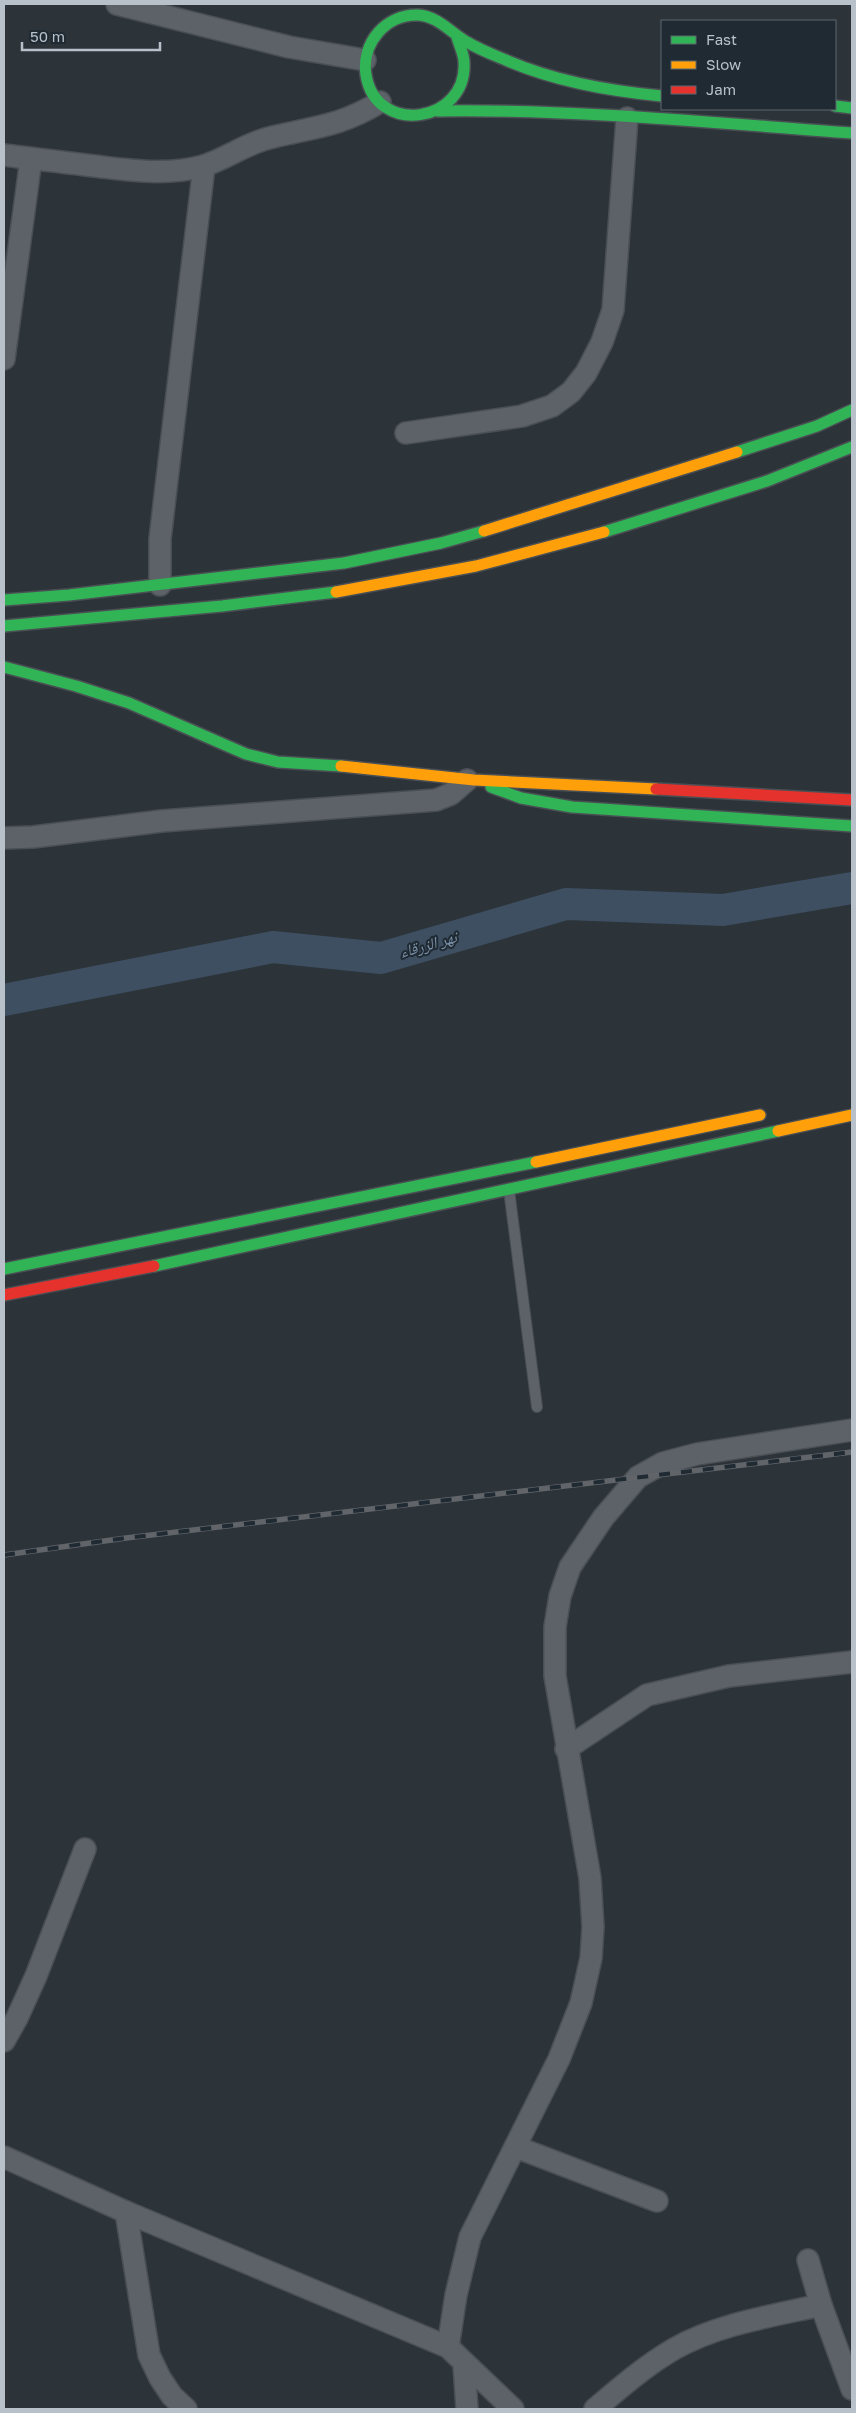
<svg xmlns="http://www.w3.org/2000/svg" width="856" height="2413" font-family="'Golos Text','Noto Naskh Arabic',sans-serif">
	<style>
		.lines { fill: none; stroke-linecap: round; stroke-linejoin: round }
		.river { stroke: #3d4f61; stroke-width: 32 }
		.lane-casing { stroke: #4a4f54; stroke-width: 12 }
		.street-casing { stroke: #4a4f54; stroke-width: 24 }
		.fast-casing { stroke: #4a4f54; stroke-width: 14 }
		.slow-casing { stroke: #4a4f54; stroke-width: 14 }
		.jam-casing { stroke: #4a4f54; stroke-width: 14 }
		.lane { stroke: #5c6267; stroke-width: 10 }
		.street { stroke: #5c6267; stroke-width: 21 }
		.fast { stroke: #30b455; stroke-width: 11 }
		.slow { stroke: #ff9f0a; stroke-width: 11 }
		.jam { stroke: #e5322d; stroke-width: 11 }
		.rail-casing { stroke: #61656a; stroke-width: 5.5 }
		.rail { stroke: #202a33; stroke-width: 4; stroke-dasharray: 11; stroke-linecap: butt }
		.labels { text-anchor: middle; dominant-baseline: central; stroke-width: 4; stroke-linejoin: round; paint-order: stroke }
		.water-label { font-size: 16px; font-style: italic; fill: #7b93aa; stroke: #202a33 }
	</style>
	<rect width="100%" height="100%" fill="#2c3339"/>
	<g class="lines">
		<polyline class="river" points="4,1000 273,947 381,958 566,904 723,910 852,888"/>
		<g class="lane-casing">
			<polyline id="lane" points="509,1190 537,1407"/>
		</g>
		<g class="street-casing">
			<g id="street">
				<polyline points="117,4 289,47 365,60"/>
				<path d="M4 155C34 159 64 162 94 166 130 170 167 176 203 166 226 159 245 144 269 138 313 127 339 127 380 102"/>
				<polyline points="4,359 31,159"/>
				<polyline points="406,433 522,416 552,406 571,392 586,373 602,342 613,310 627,118"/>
				<polyline points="160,585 160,539 204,166"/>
				<polyline points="4,838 33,837 162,821 436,800 451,794 467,780"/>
				<polyline points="566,1749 647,1695 729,1676 852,1662"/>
				<polyline points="4,2041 17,2018 36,1976 85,1849"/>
				<polyline points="516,2147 657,2201"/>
				<polyline points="4,2157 126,2212 448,2347 513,2409"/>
				<polyline points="126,2212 149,2355 160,2378 172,2396 186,2409"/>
				<polyline points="808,2260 821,2305 852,2389"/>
				<polyline points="448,2347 456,2295 470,2237 559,2059 581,2003 591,1958 593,1927 590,1878 555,1676 555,1627 560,1596 570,1567 603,1518 638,1477 663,1463 697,1454 852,1430"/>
				<polyline points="464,2365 467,2409"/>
				<path d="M595 2409C621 2387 645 2366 674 2349 718 2324 772 2316 821 2305"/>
			</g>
		</g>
		<g class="fast-casing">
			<g id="fast">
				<path d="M457 37C459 45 464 54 464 62 468 123 376 137 366 75 361 43 386 14 418 15 438 16 451 33 467 42 480 50 494 55 508 61 557 82 609 91 662 96"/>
				<polyline points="835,106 852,108"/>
				<path d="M438 111C576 109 714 123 852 133"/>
				<polyline points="737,452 817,426 852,410"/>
				<polyline points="604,532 767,481 852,447"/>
				<polyline points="4,600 69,595 344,563 441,543 484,531"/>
				<polyline points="4,626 222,606 336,592"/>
				<polyline points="4,667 76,686 129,703 246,754 278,762 341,766"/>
				<polyline points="491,787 521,798 572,807 852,826"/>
				<polyline points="154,1266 778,1131"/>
				<polyline points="4,1269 536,1162"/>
			</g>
		</g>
		<g class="slow-casing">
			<g id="slow">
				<polyline points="484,531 737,452"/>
				<polyline points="336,592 476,566 604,532"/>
				<polyline points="341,766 474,780 656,789"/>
				<polyline points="778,1131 852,1115"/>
				<polyline points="536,1162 760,1115"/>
			</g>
		</g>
		<g class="jam-casing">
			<g id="jam">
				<polyline points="656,789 852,800"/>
				<polyline points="4,1295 154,1266"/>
			</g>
		</g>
		<use href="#lane" class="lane"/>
		<use href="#street" class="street"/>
		<use href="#fast" class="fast"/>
		<use href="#slow" class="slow"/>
		<use href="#jam" class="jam"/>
		<g class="rail-casing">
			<polyline id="rail" points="4,1555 126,1538 852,1452"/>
		</g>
		<use href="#rail" class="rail"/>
	</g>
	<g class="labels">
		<g class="water-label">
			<text transform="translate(428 944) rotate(-16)">نهر الزرقاء</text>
		</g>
	</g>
	<rect width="856" height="2413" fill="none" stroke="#b8c0c9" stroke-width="10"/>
	<rect x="661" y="20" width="175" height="90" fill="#202a33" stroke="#5d666f"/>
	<rect x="671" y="36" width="25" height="8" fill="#30b455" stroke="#5d666f"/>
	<text x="706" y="45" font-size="15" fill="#b8c0c9">Fast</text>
	<rect x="671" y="61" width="25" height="8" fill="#ff9f0a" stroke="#5d666f"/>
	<text x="706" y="70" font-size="15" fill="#b8c0c9">Slow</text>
	<rect x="671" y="86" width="25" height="8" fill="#e5322d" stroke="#5d666f"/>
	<text x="706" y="95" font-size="15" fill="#b8c0c9">Jam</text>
	<path d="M22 42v8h138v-8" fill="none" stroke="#b8c0c9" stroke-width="2.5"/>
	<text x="30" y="42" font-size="15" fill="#b8c0c9" stroke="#202a33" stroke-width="4" paint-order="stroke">50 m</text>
</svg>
